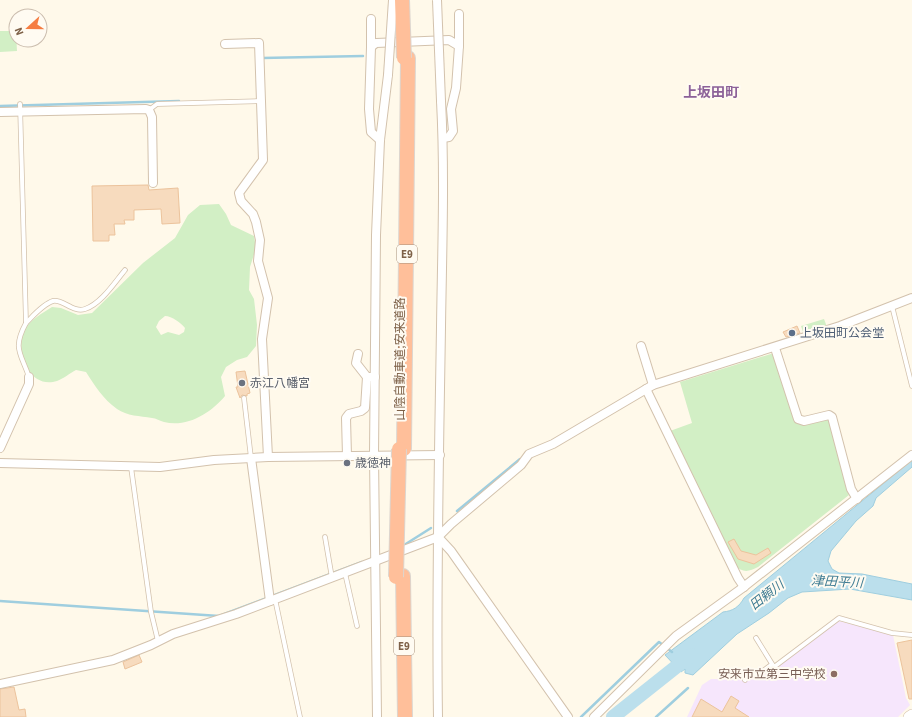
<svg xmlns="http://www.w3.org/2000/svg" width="912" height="717" font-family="'Source Sans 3','Noto Sans JP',sans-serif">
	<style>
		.education { fill: #f6e6fc }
		.green { fill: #d2efc5; fill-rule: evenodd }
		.water { fill: #bbdfec; stroke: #9fcedf }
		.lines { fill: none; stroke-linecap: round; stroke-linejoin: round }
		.stream { stroke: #9fcedf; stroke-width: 2.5 }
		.river { stroke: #bbdfec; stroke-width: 14 }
		.building { fill: #f7dbbe; stroke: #ecc39c }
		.service-casing { stroke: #d3c2ad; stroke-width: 5.5 }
		.minor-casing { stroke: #d3c2ad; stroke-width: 10 }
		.secondary-casing { stroke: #d7c3aa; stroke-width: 12 }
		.motorway-casing { stroke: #ddd6cf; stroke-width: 16 }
		.service { stroke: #fff; stroke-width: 4 }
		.minor { stroke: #fff; stroke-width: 8 }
		.secondary { stroke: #fff; stroke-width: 11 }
		.motorway { stroke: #ffbf9a; stroke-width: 14 }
		.minor-bridge-casing { stroke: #d3c2ad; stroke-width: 10; stroke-linecap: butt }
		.motorway-bridge-casing { stroke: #ddd6cf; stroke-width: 16; stroke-linecap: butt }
		.minor-bridge { stroke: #fff; stroke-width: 8 }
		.motorway-bridge { stroke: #ffbf9a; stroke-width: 14 }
		.service-dot { fill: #5c6f8a; stroke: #fffbf2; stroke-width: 1.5 }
		.worship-dot { fill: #6b7280; stroke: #fffbf2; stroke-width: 1.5 }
		.education-dot { fill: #8d6e63; stroke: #fffbf2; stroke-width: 1.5 }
		.labels { text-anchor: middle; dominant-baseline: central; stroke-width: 4; stroke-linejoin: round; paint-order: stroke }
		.shield { fill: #fffbf2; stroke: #a58f7b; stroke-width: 1 }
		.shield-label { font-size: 11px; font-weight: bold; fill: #7e6148 }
		.service-label { font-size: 12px; fill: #4e5e75; stroke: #fffbf2; text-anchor: start }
		.street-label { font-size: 12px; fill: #7e6148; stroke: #fffbf2 }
		.worship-label { font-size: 12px; fill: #5b616d; stroke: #fffbf2; text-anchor: start }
		.education-label { font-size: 12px; fill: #785e54; stroke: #fffbf2; text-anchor: end }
		.water-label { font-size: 13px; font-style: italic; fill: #3f7c93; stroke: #fffbf2 }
		.quarter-label { font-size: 14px; font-weight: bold; fill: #8c6199; stroke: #fffbf2 }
	</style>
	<rect width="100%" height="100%" fill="#fff9ea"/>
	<polygon class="education" points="839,621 893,635 906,698 910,705 898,717 687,717 702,685 711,679 755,679 775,669 832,623"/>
	<g class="green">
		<polygon points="0,31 14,31 16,33 17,51 0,52"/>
		<path d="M219 204 226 214 231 225 254 236 256 248 250 267 249 290 254 299 257 325 256 346 247 357 237 360 226 367 221 377 225 396C211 413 187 428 164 422 160 421 156 418 152 418 140 416 127 416 117 409 103 399 95 386 86 372L76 370C70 373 63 379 57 381 29 390 15 351 24 331 29 320 43 313 52 307L61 308 78 315 92 313 143 263 175 238 188 215 200 205ZM165 316C172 316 181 323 185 328L184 332 179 335 168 332 161 335 156 327 159 321Z"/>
		<polygon points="824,319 827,327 804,335 801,326"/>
		<path d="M774 353 796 422 802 424 826 417 830 420 849 495 758 567C749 572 742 573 735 565L670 431 692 423 680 382Z"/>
	</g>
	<path class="water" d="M912 460V467L876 498 873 506 856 521 831 551 828 561 832 569 839 573 862 574 912 584V600L850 589 802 592 788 598 769 613 737 634 693 675 685 673V669L681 672 665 655 723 612C733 611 739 607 744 598Z"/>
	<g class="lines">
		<g class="stream">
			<polyline points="262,58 363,56"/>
			<polyline points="0,106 179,101"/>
			<polyline points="457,511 520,459"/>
			<polyline points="401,547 431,528"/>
			<polyline points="0,601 219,616 362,562"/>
			<polyline points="581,717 659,642 672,652"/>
			<polyline points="656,717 688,688"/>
		</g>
		<polyline class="river" points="613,717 691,655"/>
	</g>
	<g class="building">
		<polygon points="148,185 149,190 178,188 180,223 162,224 161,209 134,210 134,220 124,220 125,224 114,224 115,235 109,235 109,241 93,241 92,186"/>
		<polygon points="797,326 800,333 786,337 783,332"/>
		<polygon points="245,371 250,393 247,394 247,396 242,395 240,398 236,387 238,387 236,372"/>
		<polygon points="734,539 741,551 756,555 768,548 771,553 754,564 738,559 728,542"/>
		<polygon points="912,640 912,699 909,699 897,643"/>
		<polygon points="139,655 142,662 125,669 123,662"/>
		<polygon points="14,687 19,710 25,709 26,717 0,717 0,689"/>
		<polygon points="731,696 739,701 735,708 749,717 692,717 701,699 722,712"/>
	</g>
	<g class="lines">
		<g class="service-casing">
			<g id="service">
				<path d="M20 104 26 323C12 349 21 353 29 377"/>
				<polyline points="149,110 157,104 261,101"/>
				<polyline points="892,306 912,386"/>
				<path d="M26 323C33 316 43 304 53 301 63 299 73 313 85 309 101 304 115 282 125 270"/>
				<polyline points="244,398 251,458"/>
				<polyline points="131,467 151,612 158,641"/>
				<polyline points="325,537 332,578"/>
				<polyline points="345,573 357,626"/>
				<polyline points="275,599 300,717"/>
				<polyline points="756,638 774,667 839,618 892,633 912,635"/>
				<polyline points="745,680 746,678 763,671 771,665"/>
			</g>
		</g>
		<g class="minor-casing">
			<g id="minor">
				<polyline points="371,19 371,47"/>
				<polyline points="225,44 259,43 263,160 239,193 241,201 253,214 256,222 260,240 258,261 268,298 262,339 268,457"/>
				<polyline points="459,46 459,14"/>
				<polyline points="0,112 146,109 149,110 152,117 153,183"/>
				<polyline points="380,140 371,132 369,109 371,47 376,43 449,40 459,46 456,88 451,109 453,131 449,137 443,138"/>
				<polyline points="641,346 653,385"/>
				<polyline points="775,348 798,419 804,421 829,415 832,417 851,489 857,499"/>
				<polyline points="358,354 356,363 367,377"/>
				<polyline points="646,389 738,578 744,587"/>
				<polyline points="0,448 29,384 29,377"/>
				<polyline points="347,456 346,418 349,414 361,411 365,408 367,377 375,377"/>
				<polyline points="251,458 270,601"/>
				<polyline points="0,463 160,467 214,460 268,457 440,455"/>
				<polyline points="438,537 451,551 568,717"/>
				<polyline points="0,684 113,660 151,645 173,634 236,614 438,537 451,524 521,465 529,454 553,444 653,385 840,326 912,298"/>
				<polyline points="377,717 374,455 376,235 380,140 388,75"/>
				<path d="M438 717C436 587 439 457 441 327 442 251 445 176 441 101"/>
				<polyline points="594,717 676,636 741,589 912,455"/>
			</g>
		</g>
		<g class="secondary-casing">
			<polyline id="secondary" points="909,717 912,715"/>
		</g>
		<g class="motorway-casing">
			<g id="motorway">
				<polyline points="404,449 408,58"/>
				<polyline points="403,576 405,717"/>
			</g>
		</g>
		<use href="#service" class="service"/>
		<use href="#minor" class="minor"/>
		<use href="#secondary" class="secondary"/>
		<use href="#motorway" class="motorway"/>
		<g class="minor-bridge-casing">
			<g id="minor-bridge">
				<polyline points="437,0 441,101"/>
				<polyline points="388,75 393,0"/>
			</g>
		</g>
		<g class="motorway-bridge-casing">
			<g id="motorway-bridge">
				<polyline points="402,0 404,58"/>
				<polyline points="396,577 399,449"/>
			</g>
		</g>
		<use href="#minor-bridge" class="minor-bridge"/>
		<use href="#motorway-bridge" class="motorway-bridge"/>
	</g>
	<circle class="service-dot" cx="792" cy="333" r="4"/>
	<g class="worship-dot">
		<circle cx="242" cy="383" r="4"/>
		<circle cx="347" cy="463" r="4"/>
	</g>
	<circle class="education-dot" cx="834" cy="674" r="4"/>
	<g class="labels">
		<g class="shield">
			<rect x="397" y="245" width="20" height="18" rx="3"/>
			<rect x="394" y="637" width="20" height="18" rx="3"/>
		</g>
		<g class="shield-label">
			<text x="407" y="254">E9</text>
			<text x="404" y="646">E9</text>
		</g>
		<g class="service-label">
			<text x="800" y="333">上坂田町公会堂</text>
		</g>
		<g class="street-label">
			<text transform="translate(400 359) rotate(-90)">山陰自動車道;安来道路</text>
		</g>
		<g class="worship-label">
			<text x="250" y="383">赤江八幡宮</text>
			<text x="355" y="463">歳徳神</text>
		</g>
		<g class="education-label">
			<text x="826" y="674">安来市立第三中学校</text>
		</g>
		<g class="water-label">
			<text transform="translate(837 582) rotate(3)">津田平川</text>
			<text transform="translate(767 595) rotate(-38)">田頼川</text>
		</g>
		<g class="quarter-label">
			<text x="711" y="93">上坂田町</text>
		</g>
	</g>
	<g transform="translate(28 28) rotate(249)"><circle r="19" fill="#fffbf2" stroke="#cbbdae"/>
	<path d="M0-3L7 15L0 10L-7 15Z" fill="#f57d42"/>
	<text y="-6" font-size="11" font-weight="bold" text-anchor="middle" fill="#7e6148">N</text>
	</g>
</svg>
